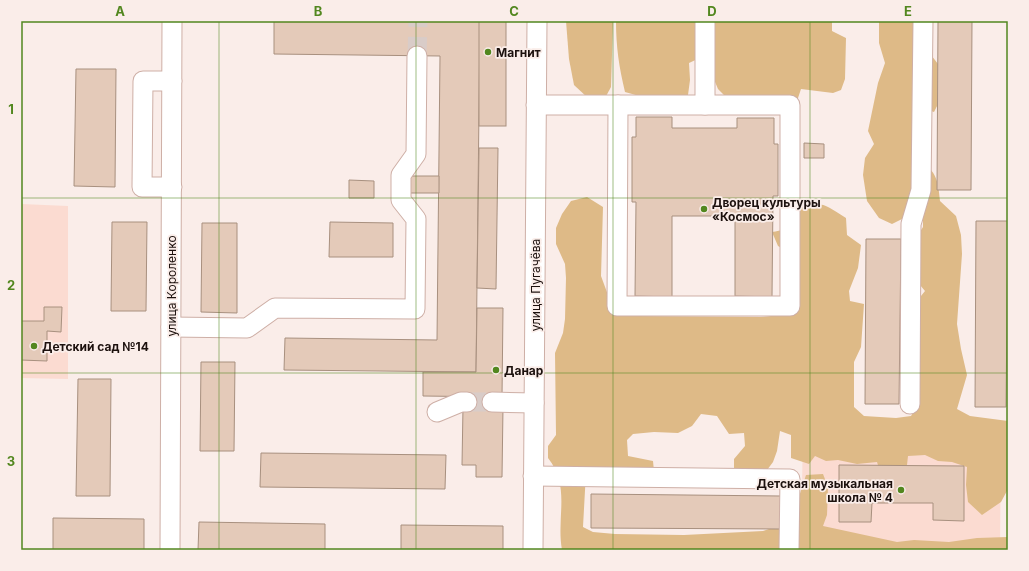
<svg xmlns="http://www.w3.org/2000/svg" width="1029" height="571" font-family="Inter,sans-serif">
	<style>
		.built { fill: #fbdbd1 }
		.green { fill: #deba87 }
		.building { fill: #e4cab9; stroke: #a8907f }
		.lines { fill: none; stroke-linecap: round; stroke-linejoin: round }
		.minor-tunnel { stroke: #d9ccc8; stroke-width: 19; stroke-dasharray: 19 10; stroke-linecap: butt }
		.minor-casing { stroke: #ceafa6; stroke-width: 21 }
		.minor { stroke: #fff; stroke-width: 19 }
		.grid { fill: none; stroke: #52871f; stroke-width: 1; stroke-opacity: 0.55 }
		.poi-dot { fill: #52871f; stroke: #faede9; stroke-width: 1.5 }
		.labels { text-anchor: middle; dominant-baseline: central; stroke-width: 3.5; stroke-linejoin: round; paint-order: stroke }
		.poi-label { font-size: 12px; font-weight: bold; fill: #1c110e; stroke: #faede9; text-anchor: start }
		.street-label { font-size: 12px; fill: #1c110e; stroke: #faede9 }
		.neatline { fill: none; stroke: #52871f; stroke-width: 1.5 }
		.grid-label { font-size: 13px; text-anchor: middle; font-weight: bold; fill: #52871f }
	</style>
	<rect width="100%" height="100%" fill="#faede9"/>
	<g class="built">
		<polygon points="21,204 68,206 68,379 21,378"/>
		<polygon points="803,427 1001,429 1000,550 801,550"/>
	</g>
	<g class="green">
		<polygon points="566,21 613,21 611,87 605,98 588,98 574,85 569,59"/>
		<path d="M616 21H706L704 56 689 63 690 80 688 95 681 98 650 99 625 92C619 67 616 47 616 21Z"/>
		<polygon points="711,21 832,21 832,31 846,38 845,79 841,90 833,93 801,89 797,101 727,98 718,89 713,77"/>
		<path d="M879 21H930L928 51 938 64 939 102 934 112 922 108 920 159C937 174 938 179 940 201L956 216 961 235 962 254 957 324 961 349 967 375 957 409 970 416 1008 421V489L1001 502 982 515 968 502 966 485 967 467 952 462 938 461 925 455 908 456 906 474 881 475 877 462 857 464 838 460 826 461 815 456 809 464 791 458V435L780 431 777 451 773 462 761 478 734 474V459L745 446 744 433 729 434 717 416 701 414 692 426 678 433 654 432 633 434 627 440 628 456 653 461 654 471 586 472 583 527 593 532 615 534 684 535 763 531 787 523 795 509 806 475 823 474 828 487 827 515 823 526 897 542 914 540 949 542 977 538 1008 537V550H562C556 517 571 487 548 458V446L556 435 555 353 563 333 565 319 566 278 565 264 556 244V228L562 214 571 201 587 197 603 207 601 276 608 295 617 308 638 316 761 317 771 316 784 310 785 250 778 246 772 232C792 229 793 226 800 207 824 201 825 205 846 218L847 235 861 245 858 268 849 291 850 301 864 304 861 347 854 362V407L864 416 896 418 911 416 916 408 913 306 925 291 920 285 909 249 923 227V214H912L892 224 879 218 867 201 863 175 865 158 874 144 868 131 878 83 885 63 879 43Z"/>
	</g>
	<g class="building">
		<polygon points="274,21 480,21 476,372 284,370 285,338 437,340 440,56 274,54"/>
		<rect x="479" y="21" width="27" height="105"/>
		<polygon points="938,21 972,21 971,190 937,190"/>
		<polygon points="76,69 116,69 115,187 74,186"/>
		<polygon points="636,117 672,117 672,128 737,128 737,118 774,118 774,144 778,144 778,196 773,196 772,297 735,296 735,216 672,216 672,297 635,296 636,202 632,202 632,137 636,137"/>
		<polygon points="804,143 824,144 824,158 804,158"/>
		<polygon points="479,148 498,148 496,289 477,288"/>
		<polygon points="410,176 439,176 439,193 409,193"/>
		<polygon points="349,180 374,181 374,198 349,198"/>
		<polygon points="976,221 1008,221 1006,407 975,407"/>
		<polygon points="112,222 147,222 146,311 111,311"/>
		<polygon points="330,222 393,223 393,257 329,257"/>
		<polygon points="202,223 237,223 237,313 201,312"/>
		<polygon points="866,239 901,239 899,404 865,404"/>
		<polygon points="44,307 62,307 61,332 47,331 47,361 21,360 21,321 44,321"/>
		<polygon points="477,308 503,308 502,397 423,396 423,372 476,372"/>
		<polygon points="201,362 235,362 234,451 200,451"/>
		<polygon points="78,379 111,379 110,496 76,496"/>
		<polygon points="468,396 492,397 492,407 467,407"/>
		<polygon points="463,407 503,407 502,477 476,477 476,465 462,465"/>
		<polygon points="261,453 446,455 445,489 260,487"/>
		<polygon points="839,465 964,466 964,521 933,520 933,503 872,503 871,522 839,522"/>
		<polygon points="591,494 781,496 780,529 591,528"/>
		<polygon points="53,518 144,519 144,550 53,550"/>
		<polygon points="199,522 325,524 325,550 198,550"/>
		<polygon points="401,525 503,526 503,550 401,550"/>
	</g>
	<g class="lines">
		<g class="minor-tunnel">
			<polyline points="417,56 418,21"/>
			<polyline points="467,402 492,402"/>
		</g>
		<g class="minor-casing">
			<g id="minor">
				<polyline points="536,105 705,105 705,21"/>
				<polyline points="618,105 617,306 790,306 790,105 705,105"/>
				<polyline points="172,187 142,187 143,81 172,81"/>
				<polyline points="171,327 247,328 275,308 415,309 416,219 401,200 401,175 416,154 417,56"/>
				<polyline points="492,402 534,403"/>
				<polyline points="910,404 911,224 921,190 923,21"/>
				<polyline points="437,412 461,402 467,402"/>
				<polyline points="533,476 790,479 789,550"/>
				<polyline points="170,550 172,21"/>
				<polyline points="533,550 537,21"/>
			</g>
		</g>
		<use href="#minor" class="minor"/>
	</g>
	<path class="grid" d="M219 21V550M416 21V550M613 21V550M810 21V550M21 198H1008M21 373H1008"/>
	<g class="poi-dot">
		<circle cx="488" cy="52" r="4"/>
		<circle cx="704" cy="209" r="4"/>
		<circle cx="34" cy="346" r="4"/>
		<circle cx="496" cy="370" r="4"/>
		<circle cx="901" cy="490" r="4"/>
	</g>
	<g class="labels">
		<g class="poi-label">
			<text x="496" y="52">Магнит</text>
			<text x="712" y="202">Дворец культуры<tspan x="712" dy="14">«Космос»</tspan></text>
			<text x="42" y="346">Детский сад №14</text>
			<text x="504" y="370">Данар</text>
			<text x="893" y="483" text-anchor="end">Детская музыкальная<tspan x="893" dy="14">школа № 4</tspan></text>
		</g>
		<g class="street-label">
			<text transform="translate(535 285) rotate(-90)">улица Пугачёва</text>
			<text transform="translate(171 286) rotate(-90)">улица Короленко</text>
		</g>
	</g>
	<rect width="1029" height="571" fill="none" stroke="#faede9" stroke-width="44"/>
	<rect x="22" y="22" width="985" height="527" class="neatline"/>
	<g class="grid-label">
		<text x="120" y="16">A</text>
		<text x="318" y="16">B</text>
		<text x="514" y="16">C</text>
		<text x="712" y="16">D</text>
		<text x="908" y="16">E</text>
		<text x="11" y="114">1</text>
		<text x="11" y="290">2</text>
		<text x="11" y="466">3</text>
	</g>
</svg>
